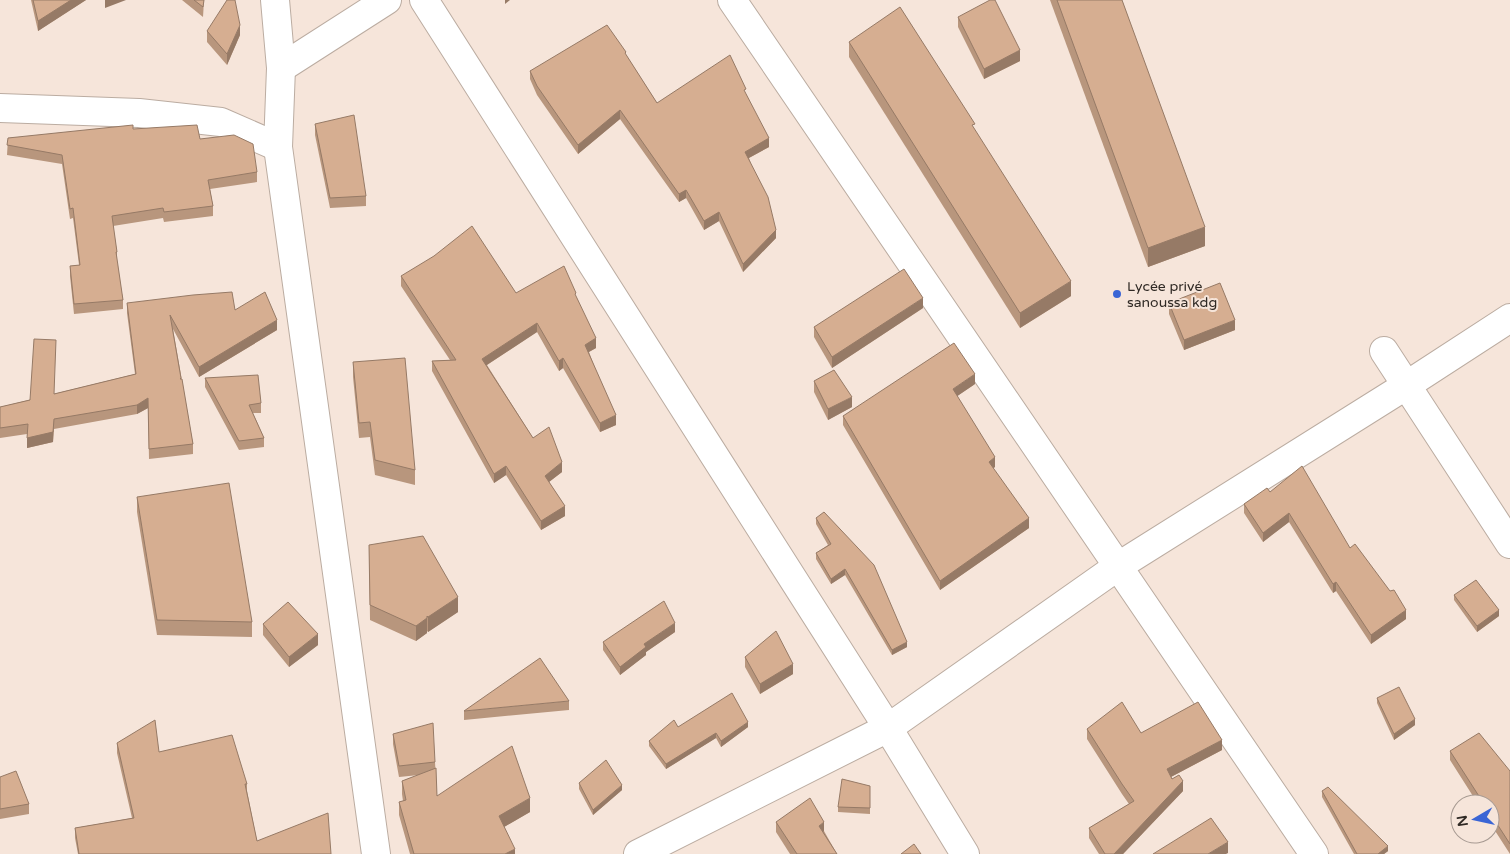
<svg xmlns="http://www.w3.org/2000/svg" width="1510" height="854" font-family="'Varela Round',sans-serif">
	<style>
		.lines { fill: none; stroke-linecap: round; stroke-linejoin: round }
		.minor-casing { stroke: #bbaca1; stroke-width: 30 }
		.minor { stroke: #fff; stroke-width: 28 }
		.wall { fill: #b8967d }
		.shaded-wall { fill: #967a66 }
		.building { fill: #d6ae91; stroke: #967a66 }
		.poi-dot { fill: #3a65d5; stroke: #f6e5da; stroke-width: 2 }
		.labels { text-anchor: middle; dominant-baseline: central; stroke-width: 4; stroke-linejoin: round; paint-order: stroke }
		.poi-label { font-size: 14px; fill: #302a25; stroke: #f6e5da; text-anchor: start }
	</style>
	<rect width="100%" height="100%" fill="#f6e5da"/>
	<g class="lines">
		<g class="minor-casing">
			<g id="minor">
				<polyline points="275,0 281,68 278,147 376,854"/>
				<polyline points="424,0 888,728 965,854"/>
				<polyline points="732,0 1314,854"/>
				<polyline points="281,68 387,0"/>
				<polyline points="0,108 139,113 221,122 278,147"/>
				<polyline points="1384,351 1510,544"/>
				<polyline points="638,854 888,728 1117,567 1407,385 1510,318"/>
			</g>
		</g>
		<use href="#minor" class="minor"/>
	</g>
	<g class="wall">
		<polygon points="31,0 86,0 38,31"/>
		<polygon points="182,0 204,0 203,17"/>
		<polygon points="1050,0 1122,0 1205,246 1148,267"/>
		<polygon points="958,17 1020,61 984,79 958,27"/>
		<polygon points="207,31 240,35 227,65 207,42"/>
		<polygon points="849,42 1071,296 1020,328 849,57"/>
		<polygon points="626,55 657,103 746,94 769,147 749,158 776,238 743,272 719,221 704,230 686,198 679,202 620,119 578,154 537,95 530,79 530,71"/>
		<polygon points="315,124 366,196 366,206 330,208 315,135"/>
		<polygon points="133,129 200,139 257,172 257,182 210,189 213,206 213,216 164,222 163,218 113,226 117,252 117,262 123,300 123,309 74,314 70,276 70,266 79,265 73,218 70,219 62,164 7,155 8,138"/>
		<polygon points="401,276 516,293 576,297 596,348 589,352 616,425 600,432 563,368 559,371 537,332 487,365 533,438 562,472 549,482 565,516 541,530 506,475 494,483 432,371 432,361 450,360 401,286"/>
		<polygon points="127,303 235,310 277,330 199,377 173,329 193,444 193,454 149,459 148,408 137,414 54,429 53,442 27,448 27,434 0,438 0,407 135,374 127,313"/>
		<polygon points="1169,303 1235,330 1184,350 1169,314"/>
		<polygon points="923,308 832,368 814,337 814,327"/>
		<polygon points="353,362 415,470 415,485 375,475 370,437 359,438 353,377"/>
		<polygon points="205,378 261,403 261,413 253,413 264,438 264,447 239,450 205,387"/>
		<polygon points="814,381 852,407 828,420 814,392"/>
		<polygon points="975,384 957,396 995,467 993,468 1029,528 940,590 843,425 843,416"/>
		<polygon points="1270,492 1350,548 1406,619 1371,644 1336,591 1333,593 1289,522 1263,542 1244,513 1244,504"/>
		<polygon points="137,497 252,622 252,637 157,635 137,512"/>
		<polygon points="816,518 907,647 892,655 845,575 831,584 816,559 816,553 828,545 816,524"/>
		<polygon points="369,545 458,612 428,632 427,631 427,633 416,641 370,620"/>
		<polygon points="1454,595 1499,616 1477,632 1454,600"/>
		<polygon points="263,624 318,645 289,667 263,635"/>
		<polygon points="675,632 646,652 646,655 620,675 603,650 603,642"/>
		<polygon points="745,657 793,674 760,694 745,667"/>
		<polygon points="1377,698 1415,725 1394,740 1377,703"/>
		<polygon points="569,701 569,710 464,720 464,711"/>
		<polygon points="678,727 748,727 721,747 716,738 666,769 649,746 649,741"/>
		<polygon points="1087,729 1141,733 1222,750 1171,777 1183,791 1123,854 1099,854 1089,838 1089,828 1129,804 1122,794 1087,739"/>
		<polygon points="393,734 435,762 437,796 530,812 504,827 515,854 410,854 399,815 399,802 403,801 402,794 402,781 419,775 399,777 393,744"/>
		<polygon points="117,743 159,752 247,784 247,791 257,841 331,854 78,854 75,838 75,828 132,818 117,753"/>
		<polygon points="1450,751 1510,771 1510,854 1490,823 1490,804 1478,804 1450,760"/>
		<polygon points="0,777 29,804 29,814 0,819"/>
		<polygon points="579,783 622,790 593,815 579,789"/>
		<polygon points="870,786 870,814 838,812 838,807"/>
		<polygon points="1322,791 1388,851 1384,854 1354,854 1322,797"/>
		<polygon points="776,822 824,831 837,854 790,854 776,832"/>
	</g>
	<g class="shaded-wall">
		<polygon points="71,0 86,0 38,31 38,21"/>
		<polygon points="105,0 126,0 105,8"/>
		<polygon points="505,0 510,0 505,4"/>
		<polygon points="240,25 240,35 227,65 227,54"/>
		<polygon points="1020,50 1020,61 984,79 984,69"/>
		<polygon points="620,110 620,119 578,154 578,145"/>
		<polygon points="769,138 769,147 745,160 745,152"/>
		<polygon points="686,190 686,198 679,202 679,194"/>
		<polygon points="719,212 719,221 704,230 704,221"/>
		<polygon points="1205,227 1205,246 1148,267 1148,248"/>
		<polygon points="776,230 776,238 743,272 743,264"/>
		<polygon points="1071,281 1071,296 1020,328 1020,313"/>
		<polygon points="923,298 923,308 832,368 832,357"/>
		<polygon points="277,320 277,330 199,377 199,367"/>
		<polygon points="1235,320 1235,330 1184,350 1184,340"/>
		<polygon points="537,323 537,332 482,368 482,359"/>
		<polygon points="596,338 596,348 585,354 585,345"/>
		<polygon points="563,358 563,368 559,371 559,361"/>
		<polygon points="975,374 975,384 953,399 953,389"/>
		<polygon points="852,397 852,407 828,420 828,409"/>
		<polygon points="148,398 148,408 137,414 137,405"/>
		<polygon points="616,415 616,425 600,432 600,423"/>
		<polygon points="54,419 53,442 27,448 27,438"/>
		<polygon points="995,457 995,467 989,471 989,462"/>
		<polygon points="562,462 562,472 545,485 545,476"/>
		<polygon points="506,466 506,475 494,483 494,474"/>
		<polygon points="565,506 565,516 541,530 541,521"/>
		<polygon points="1289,513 1289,522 1263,542 1263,533"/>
		<polygon points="1029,518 1029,528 940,590 940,581"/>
		<polygon points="845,569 845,575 831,584 831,579"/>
		<polygon points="1336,582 1336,591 1333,593 1333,584"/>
		<polygon points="458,597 458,612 428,632 428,617"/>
		<polygon points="1406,610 1406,619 1371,644 1371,635"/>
		<polygon points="1499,610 1499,616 1477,632 1477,626"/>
		<polygon points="427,618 427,633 416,641 416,626"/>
		<polygon points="675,623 675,632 646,652 646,655 620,675 620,667 644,644"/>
		<polygon points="318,634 318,645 289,667 289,657"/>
		<polygon points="907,642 907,647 892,655 892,650"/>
		<polygon points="793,664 793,674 760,694 760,684"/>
		<polygon points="1415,719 1415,725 1394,740 1394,734"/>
		<polygon points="748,722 748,727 721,747 721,741"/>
		<polygon points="716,733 716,738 666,769 666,764"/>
		<polygon points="1222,740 1222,750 1167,779 1167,769"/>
		<polygon points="1183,781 1183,791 1123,854 1114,854"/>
		<polygon points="622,785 622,790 593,815 593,810"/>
		<polygon points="530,798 530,812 499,830 499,816"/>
		<polygon points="824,822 824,831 819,836 819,826"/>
		<polygon points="1228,842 1228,853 1226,854 1208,854"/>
		<polygon points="1388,846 1388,851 1384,854 1378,854"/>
		<polygon points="515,849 515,854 505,854"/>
	</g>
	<g class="building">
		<polygon points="33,0 71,0 38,21"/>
		<polygon points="194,0 204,0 203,7"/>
		<polygon points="227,0 235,0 240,25 227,54 207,31"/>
		<polygon points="990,0 995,0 1020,50 984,69 958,17"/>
		<polygon points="1057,0 1122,0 1205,227 1148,248"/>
		<polygon points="900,7 975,124 972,125 1071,281 1020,313 849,42"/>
		<polygon points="607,25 626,52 625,53 657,103 730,55 746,89 744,90 769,138 745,152 768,197 776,230 743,264 719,212 704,221 686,190 679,194 620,110 578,145 537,86 530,71"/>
		<polygon points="354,115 366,196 330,198 315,124"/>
		<polygon points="133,125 133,129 197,125 200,139 234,135 253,144 257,172 208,180 213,206 164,212 163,208 112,216 117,252 116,252 123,300 74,304 70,266 80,265 73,208 70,209 62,155 7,145 8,138"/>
		<polygon points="472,226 516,293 564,266 576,293 575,294 596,338 585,345 616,415 600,423 563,358 559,361 537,323 482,359 533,438 549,427 562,462 545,476 565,506 541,521 506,466 494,474 432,361 456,360 401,276 434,256"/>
		<polygon points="904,269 923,298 832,357 814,327"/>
		<polygon points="1220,283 1235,320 1184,340 1169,303"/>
		<polygon points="232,292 235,310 265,292 277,320 199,367 170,315 181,378 180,379 182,379 193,444 149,449 148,398 137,405 54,419 53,432 27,438 28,424 0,428 0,407 30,400 34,339 56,340 54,394 136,374 127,303 193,295"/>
		<polygon points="954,343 975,374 953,389 995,457 989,462 1029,518 940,581 843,416"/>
		<polygon points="405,358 415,470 375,460 370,422 359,423 353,362"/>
		<polygon points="834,370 852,397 828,409 814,381"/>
		<polygon points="258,375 261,403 249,405 264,438 239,441 205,378"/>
		<polygon points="1302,466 1350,548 1355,544 1390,591 1394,590 1406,610 1371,635 1336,582 1333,584 1289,513 1263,533 1244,504 1267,488 1270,492"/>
		<polygon points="229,483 252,622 157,620 137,497"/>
		<polygon points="824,512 874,565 907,642 892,650 845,569 831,579 816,553 831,544 816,518"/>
		<polygon points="423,536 458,597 428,617 427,616 427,618 416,626 370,605 369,545"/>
		<polygon points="1476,580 1499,610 1477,626 1454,595"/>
		<polygon points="664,601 675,623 644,644 646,647 620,667 603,642"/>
		<polygon points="288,602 318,634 289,657 263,624"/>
		<polygon points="776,631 793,664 760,684 745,657"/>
		<polygon points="540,658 569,701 464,711"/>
		<polygon points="1399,687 1415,719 1394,734 1377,698"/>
		<polygon points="732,693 748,722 721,741 716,733 666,764 649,741 674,720 678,727"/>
		<polygon points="1122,702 1141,733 1198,702 1222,740 1167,769 1172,779 1179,775 1183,781 1114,854 1105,854 1089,828 1134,801 1122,784 1087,729"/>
		<polygon points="155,720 159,752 232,735 247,784 245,784 257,841 328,813 331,854 79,854 75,828 134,818 117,743"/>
		<polygon points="433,723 435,762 399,766 393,734"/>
		<polygon points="1479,733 1510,771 1510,844 1490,813 1490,804 1484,804 1450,751"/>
		<polygon points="512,746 530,798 499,816 515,849 505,854 414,854 399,802 406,800 402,781 436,768 437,796"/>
		<polygon points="606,760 622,785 593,810 579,783"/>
		<polygon points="16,771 29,804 0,809 0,777"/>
		<polygon points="842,779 870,786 870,808 838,807"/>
		<polygon points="1328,787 1388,846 1378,854 1357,854 1322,791"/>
		<polygon points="810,798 824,822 819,826 837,854 797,854 776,822"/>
		<polygon points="1211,818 1228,842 1208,854 1153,854"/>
		<polygon points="914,844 921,854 901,854"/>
	</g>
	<circle class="poi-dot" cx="1117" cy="294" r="5"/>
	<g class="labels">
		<g class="poi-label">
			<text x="1127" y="286">Lycée privé<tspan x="1127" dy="16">sanoussa kdg</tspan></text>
		</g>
	</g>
	<g transform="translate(1475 819) rotate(261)"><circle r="24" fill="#f6e5da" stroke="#a79a92"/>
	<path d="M0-4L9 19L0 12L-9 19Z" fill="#3a65d5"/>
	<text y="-8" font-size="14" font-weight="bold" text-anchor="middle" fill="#302a25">N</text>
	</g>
</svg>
